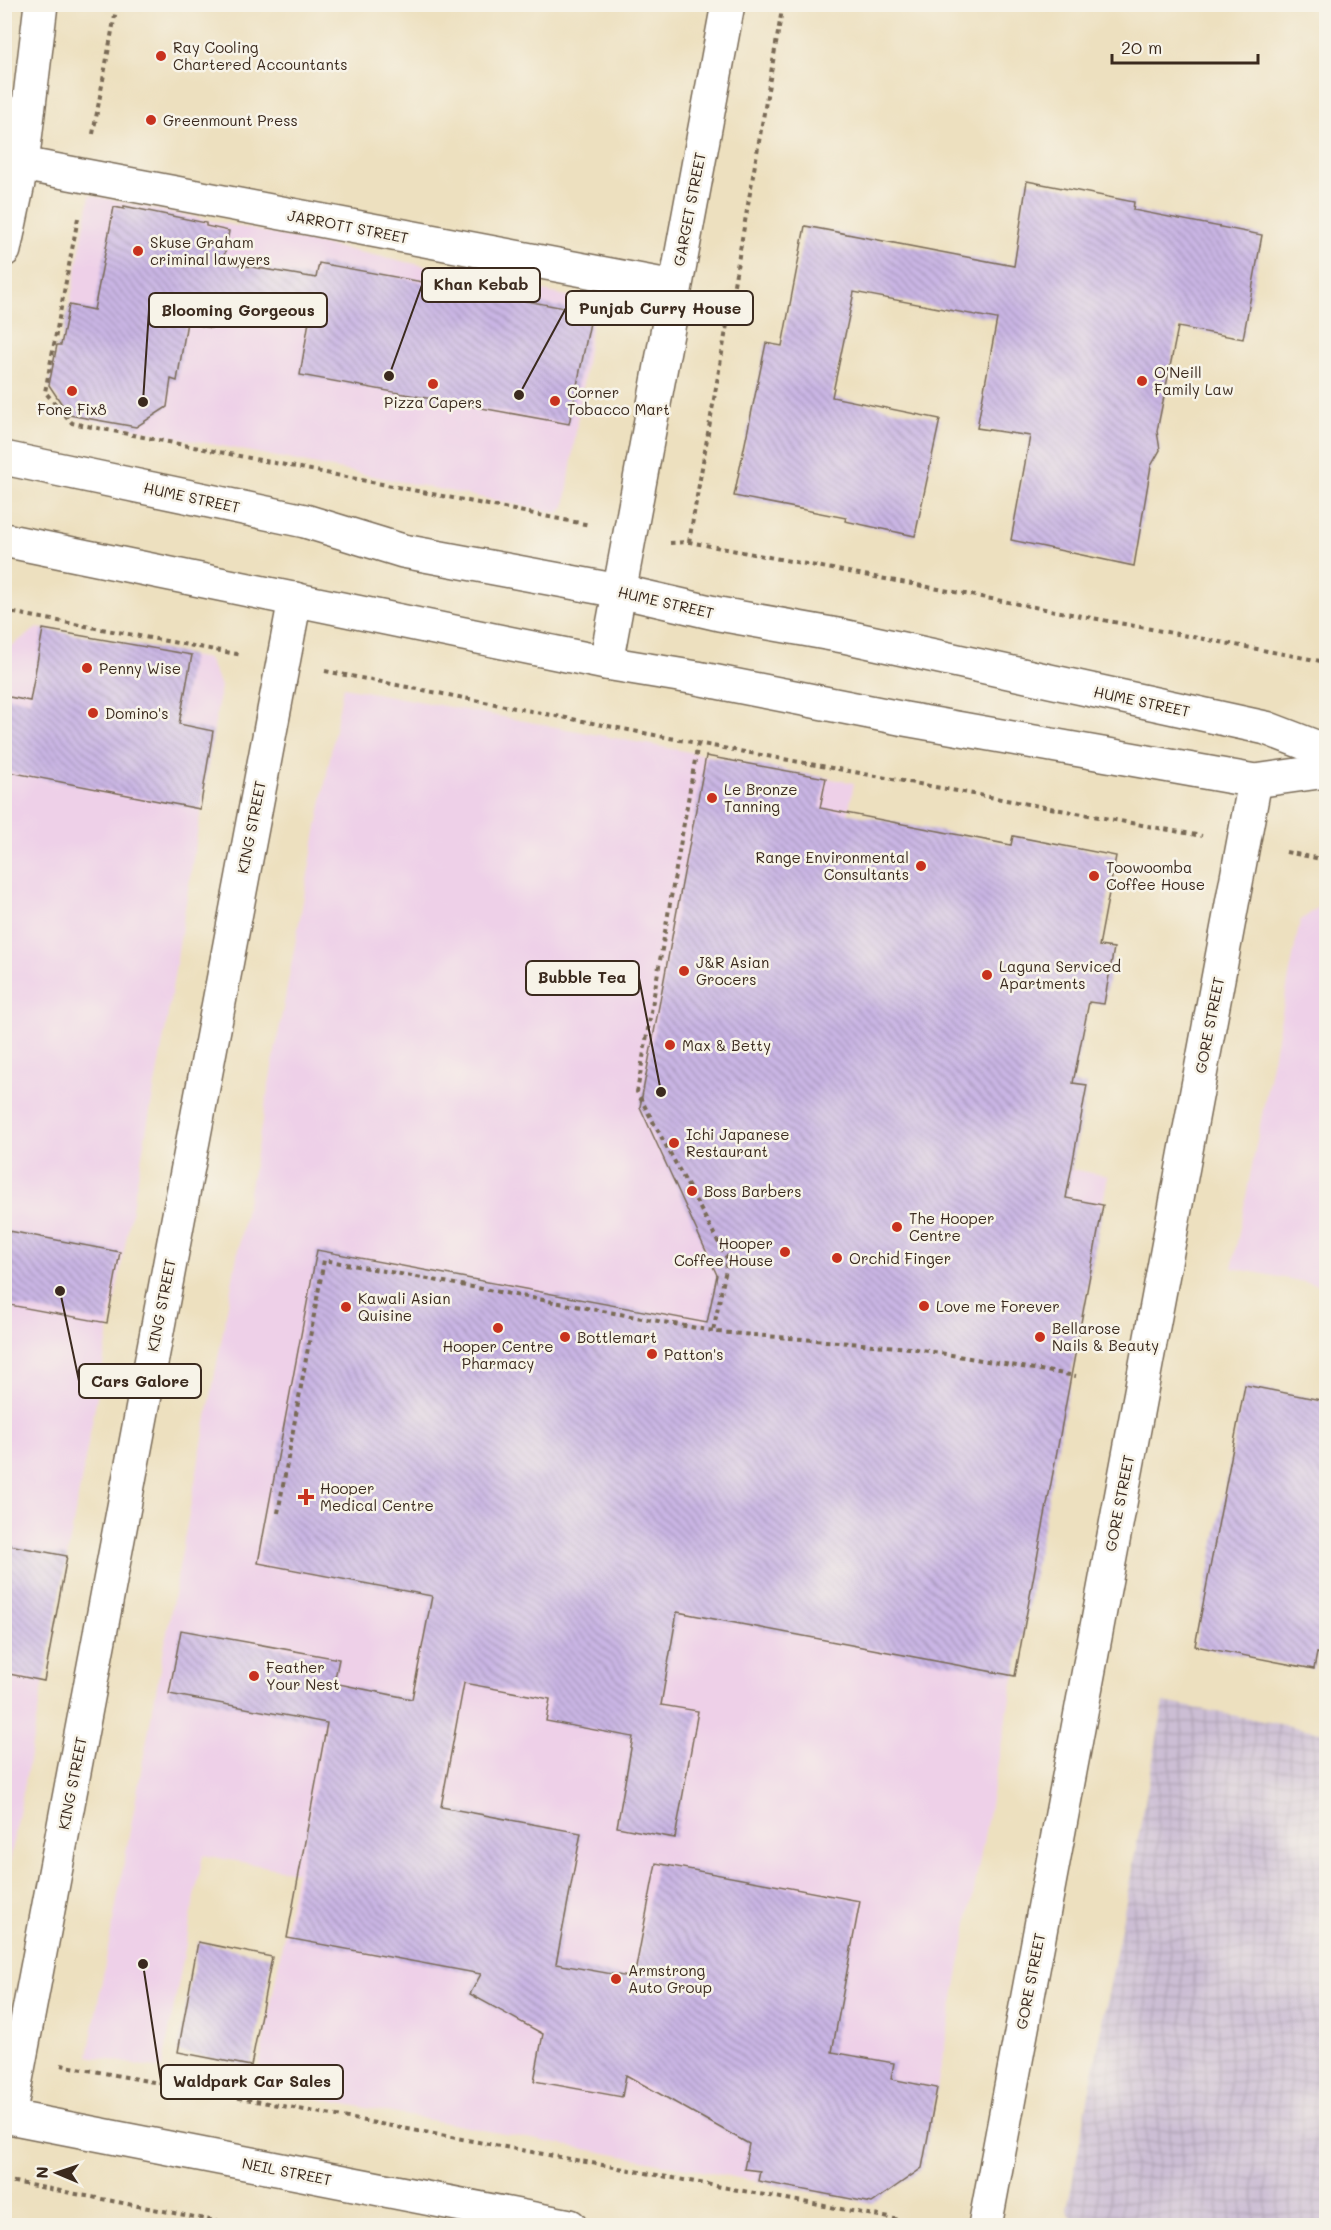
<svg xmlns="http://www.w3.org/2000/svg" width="1331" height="2230" font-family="Mali,sans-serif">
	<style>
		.built { fill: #eed0e8 }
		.industrial { fill: url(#industrial-grid) }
		.building { fill: url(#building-back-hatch) }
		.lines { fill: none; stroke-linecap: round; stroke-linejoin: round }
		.street-casing { stroke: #796a56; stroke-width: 36 }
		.secondary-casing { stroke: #796a56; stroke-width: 36 }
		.highway-casing { stroke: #796a56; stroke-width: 36 }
		.path { stroke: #796a56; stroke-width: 4; stroke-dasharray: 4.5 4.5; stroke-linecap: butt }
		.street { stroke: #fff; stroke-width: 33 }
		.secondary { stroke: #fff; stroke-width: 33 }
		.highway { stroke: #fff; stroke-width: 33 }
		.poi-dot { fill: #c8321e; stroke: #f7f3e8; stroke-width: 2 }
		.labels { text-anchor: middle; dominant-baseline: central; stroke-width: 5; stroke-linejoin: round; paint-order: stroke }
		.poi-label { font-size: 15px; fill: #3b2a1e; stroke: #f7f3e8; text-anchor: start }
		.street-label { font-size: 15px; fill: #3b2a1e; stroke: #f7f3e8 }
		.leader { fill: none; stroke: #3b2a1e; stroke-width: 2 }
		.callout-dot { fill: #3b2a1e; stroke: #f7f3e8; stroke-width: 2 }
		.callout { fill: #f7f3e8; stroke: #3b2a1e; stroke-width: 2 }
		.callout-label { font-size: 16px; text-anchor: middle; font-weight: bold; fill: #3b2a1e }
	</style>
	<defs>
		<pattern id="industrial-grid" width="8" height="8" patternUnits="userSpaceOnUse" patternTransform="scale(1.5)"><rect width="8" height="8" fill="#ccbed4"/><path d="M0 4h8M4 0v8" fill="none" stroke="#b0a3b6"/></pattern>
		<pattern id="building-back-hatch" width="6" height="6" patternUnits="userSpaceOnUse" patternTransform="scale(1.5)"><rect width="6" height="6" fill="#cab6e5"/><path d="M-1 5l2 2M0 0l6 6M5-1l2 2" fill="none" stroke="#a594b9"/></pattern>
	</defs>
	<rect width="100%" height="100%" fill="#f7f3e8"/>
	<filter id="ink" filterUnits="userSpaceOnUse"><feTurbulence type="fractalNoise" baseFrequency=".0167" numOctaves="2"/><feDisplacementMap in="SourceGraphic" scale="12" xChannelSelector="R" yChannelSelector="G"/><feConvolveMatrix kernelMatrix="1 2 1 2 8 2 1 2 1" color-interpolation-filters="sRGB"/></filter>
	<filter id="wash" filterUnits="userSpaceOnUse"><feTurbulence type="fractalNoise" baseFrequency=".008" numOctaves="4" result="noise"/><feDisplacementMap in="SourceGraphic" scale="24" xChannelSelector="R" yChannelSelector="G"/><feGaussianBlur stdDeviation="1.35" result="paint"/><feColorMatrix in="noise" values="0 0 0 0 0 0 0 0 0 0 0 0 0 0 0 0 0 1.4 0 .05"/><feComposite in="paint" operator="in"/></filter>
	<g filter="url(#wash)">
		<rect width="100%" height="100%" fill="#ede0bf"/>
		<g class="built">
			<polygon points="90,195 595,302 565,507 558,513 76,417 55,383"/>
			<polygon points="37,628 208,659 221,686 166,1026 5,1889 4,651"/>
			<polygon points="343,687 854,783 791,1117 1108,1176 922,2168 872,2203 255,2087 296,1872 203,1855 162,2069 88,2056"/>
			<polygon points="1326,901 1326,1286 1232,1268 1300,921"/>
		</g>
		<polygon class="industrial" points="1164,1702 1326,1733 1326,2225 1076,2225 1067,2210"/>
		<g id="blocks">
			<g class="building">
				<polygon points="1027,181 1134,202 1133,210 1262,235 1243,339 1178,327 1157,431 1160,450 1151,466 1134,566 1011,540 1030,436 977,428 997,319 854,292 832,397 940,419 915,536 845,521 846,518 734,496 766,343 782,346 805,226 1014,266"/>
				<polygon points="124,206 206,223 206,226 229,231 223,262 316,278 319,263 592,313 569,424 300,375 310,315 217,297 211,328 187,322 177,381 171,379 167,407 136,427 69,415 49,385 57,345 61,345 69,305 94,310 114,207 124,209"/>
				<polygon points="43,629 192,655 179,724 213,731 200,809 4,771 4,696 30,701"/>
				<polygon points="706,756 826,778 820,808 1011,845 1013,836 1116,856 1099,946 1114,948 1104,1004 1089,1002 1073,1083 1087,1085 1066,1198 1103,1205 1015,1676 677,1612 661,1705 698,1711 675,1838 617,1827 633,1737 546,1721 550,1699 464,1683 441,1807 581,1833 556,1964 634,1978 656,1863 860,1901 832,2052 894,2063 891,2079 937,2088 922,2168 872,2203 758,2181 760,2171 744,2169 749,2144 626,2075 622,2097 534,2081 543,2034 470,1994 481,1974 287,1938 327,1723 169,1694 181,1630 339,1659 334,1683 412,1699 432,1596 258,1563 317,1250 707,1323 717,1275 640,1107"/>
				<polygon points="4,1230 120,1252 107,1323 4,1304"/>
				<polygon points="1245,1385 1326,1401 1326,1629 1322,1654 1317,1653 1314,1669 1195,1646"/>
				<polygon points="4,1544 67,1556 44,1681 4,1673"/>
				<polygon points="198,1942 272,1957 251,2066 178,2052"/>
			</g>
		</g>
	</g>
	<g filter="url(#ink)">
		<use href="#blocks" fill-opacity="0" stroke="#796a56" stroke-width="1.5"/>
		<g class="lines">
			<g class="street-casing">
				<g id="street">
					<polyline points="22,164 674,287"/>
					<polyline points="606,663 728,4"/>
					<polyline points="9,2117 295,599"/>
					<polyline points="985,2226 1255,781"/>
				</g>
			</g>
			<g class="secondary-casing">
				<g id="secondary">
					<polyline points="4,250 22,164 41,4"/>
					<polyline points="4,2116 570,2226"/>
				</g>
			</g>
			<g class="highway-casing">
				<g id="highway">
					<polyline points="4,458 305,521 403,551 619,591 719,614 843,636 1266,728 1326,751"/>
					<polyline points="4,540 606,663 697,678 905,719 1255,781 1326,771"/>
				</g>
			</g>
			<g class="path">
				<polyline points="93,134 117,4"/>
				<polyline points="78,218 45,392 72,423 590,525"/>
				<polyline points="689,542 783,4"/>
				<polyline points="670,543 689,542 1326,662"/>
				<polyline points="4,611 242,655"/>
				<polyline points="325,671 680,740 1202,836"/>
				<polyline points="698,743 637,1092 728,1260 713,1331"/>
				<polyline points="1286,852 1326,860"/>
				<polyline points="278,1513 324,1260 718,1332 910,1348 1076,1376"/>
				<polyline points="61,2065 933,2226"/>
				<polyline points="4,2180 241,2226"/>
			</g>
			<use href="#street" class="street"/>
			<use href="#secondary" class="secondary"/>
			<use href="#highway" class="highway"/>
		</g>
	</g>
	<g class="poi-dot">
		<circle cx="161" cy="56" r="6"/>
		<circle cx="151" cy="120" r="6"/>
		<circle cx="138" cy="251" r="6"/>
		<circle cx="1142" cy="381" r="6"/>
		<circle cx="433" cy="384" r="6"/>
		<circle cx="72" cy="391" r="6"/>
		<circle cx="555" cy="401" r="6"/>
		<circle cx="87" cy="668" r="6"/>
		<circle cx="93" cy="713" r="6"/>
		<circle cx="712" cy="798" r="6"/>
		<circle cx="921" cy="866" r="6"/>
		<circle cx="1094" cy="876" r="6"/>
		<circle cx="684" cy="971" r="6"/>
		<circle cx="987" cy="975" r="6"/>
		<circle cx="670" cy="1045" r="6"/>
		<circle cx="674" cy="1143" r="6"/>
		<circle cx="692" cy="1191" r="6"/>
		<circle cx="897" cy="1227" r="6"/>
		<circle cx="785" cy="1252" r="6"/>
		<circle cx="837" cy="1258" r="6"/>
		<circle cx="924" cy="1306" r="6"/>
		<circle cx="346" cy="1307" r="6"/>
		<circle cx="498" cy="1328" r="6"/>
		<circle cx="565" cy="1337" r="6"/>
		<circle cx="1040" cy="1337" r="6"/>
		<circle cx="652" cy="1354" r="6"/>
		<path d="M303 1488h6v6h6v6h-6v6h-6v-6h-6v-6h6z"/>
		<circle cx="254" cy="1676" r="6"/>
		<circle cx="616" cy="1979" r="6"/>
	</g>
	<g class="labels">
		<g class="poi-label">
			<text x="173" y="47">Ray Cooling<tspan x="173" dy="17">Chartered Accountants</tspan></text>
			<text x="163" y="120">Greenmount Press</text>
			<text x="150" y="242">Skuse Graham<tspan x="150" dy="17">criminal lawyers</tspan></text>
			<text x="1154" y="372">O'Neill<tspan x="1154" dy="17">Family Law</tspan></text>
			<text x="567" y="392">Corner<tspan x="567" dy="17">Tobacco Mart</tspan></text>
			<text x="433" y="402" text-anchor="middle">Pizza Capers</text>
			<text x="72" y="409" text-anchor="middle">Fone Fix8</text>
			<text x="99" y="668">Penny Wise</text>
			<text x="105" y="713">Domino's</text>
			<text x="724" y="789">Le Bronze<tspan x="724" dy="17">Tanning</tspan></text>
			<text x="909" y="857" text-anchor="end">Range Environmental<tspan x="909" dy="17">Consultants</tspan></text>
			<text x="1106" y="867">Toowoomba<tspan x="1106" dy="17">Coffee House</tspan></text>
			<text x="696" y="962">J&amp;R Asian<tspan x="696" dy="17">Grocers</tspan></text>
			<text x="999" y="966">Laguna Serviced<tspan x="999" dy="17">Apartments</tspan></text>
			<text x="682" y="1045">Max &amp; Betty</text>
			<text x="686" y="1134">Ichi Japanese<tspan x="686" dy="17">Restaurant</tspan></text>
			<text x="704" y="1191">Boss Barbers</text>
			<text x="909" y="1218">The Hooper<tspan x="909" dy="17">Centre</tspan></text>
			<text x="773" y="1243" text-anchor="end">Hooper<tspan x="773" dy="17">Coffee House</tspan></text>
			<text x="849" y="1258">Orchid Finger</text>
			<text x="358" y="1298">Kawali Asian<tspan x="358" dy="17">Quisine</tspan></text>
			<text x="936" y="1306">Love me Forever</text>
			<text x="1052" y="1328">Bellarose<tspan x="1052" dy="17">Nails &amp; Beauty</tspan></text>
			<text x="577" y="1337">Bottlemart</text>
			<text x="498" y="1346" text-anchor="middle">Hooper Centre<tspan x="498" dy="17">Pharmacy</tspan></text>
			<text x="664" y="1354">Patton's</text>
			<text x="320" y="1488">Hooper<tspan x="320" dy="17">Medical Centre</tspan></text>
			<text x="266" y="1667">Feather<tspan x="266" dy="17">Your Nest</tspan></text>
			<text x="628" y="1970">Armstrong<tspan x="628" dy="17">Auto Group</tspan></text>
		</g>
		<g class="street-label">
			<text transform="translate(689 209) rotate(-79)">GARGET STREET</text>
			<text transform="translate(348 226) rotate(11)">JARROTT STREET</text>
			<text transform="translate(192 497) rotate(12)">HUME STREET</text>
			<text transform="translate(666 602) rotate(13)">HUME STREET</text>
			<text transform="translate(1142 701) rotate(12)">HUME STREET</text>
			<text transform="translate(251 827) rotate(-79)">KING STREET</text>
			<text transform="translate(1209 1025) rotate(-79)">GORE STREET</text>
			<text transform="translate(161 1305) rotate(-79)">KING STREET</text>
			<text transform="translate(1119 1503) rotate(-79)">GORE STREET</text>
			<text transform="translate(72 1783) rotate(-79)">KING STREET</text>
			<text transform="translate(1030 1981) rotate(-79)">GORE STREET</text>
			<text transform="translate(287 2171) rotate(11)">NEIL STREET</text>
		</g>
	</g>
	<path class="leader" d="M389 376L422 285M519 395L566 308M143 402L149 310M661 1092L639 978M60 1291L79 1381M143 1964L161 2082"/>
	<g class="callout-dot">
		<circle cx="389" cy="376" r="6"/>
		<circle cx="519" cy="395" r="6"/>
		<circle cx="143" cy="402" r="6"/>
		<circle cx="661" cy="1092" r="6"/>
		<circle cx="60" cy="1291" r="6"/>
		<circle cx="143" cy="1964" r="6"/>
	</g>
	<g class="callout">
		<rect x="422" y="268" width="118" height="34" rx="6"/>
		<rect x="566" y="291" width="187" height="34" rx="6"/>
		<rect x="149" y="293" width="178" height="34" rx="6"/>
		<rect x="526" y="961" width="113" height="34" rx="6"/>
		<rect x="79" y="1364" width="122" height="34" rx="6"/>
		<rect x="161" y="2065" width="182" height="34" rx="6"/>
	</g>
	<g class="callout-label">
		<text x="481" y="290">Khan Kebab</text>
		<text x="660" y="314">Punjab Curry House</text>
		<text x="238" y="316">Blooming Gorgeous</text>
		<text x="582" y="983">Bubble Tea</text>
		<text x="140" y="1387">Cars Galore</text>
		<text x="252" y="2087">Waldpark Car Sales</text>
	</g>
	<rect width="1331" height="2230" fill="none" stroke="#f7f3e8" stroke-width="24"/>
	<g transform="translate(57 2173) rotate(272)" stroke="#f7f3e8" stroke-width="4.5" paint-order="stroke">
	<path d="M0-4.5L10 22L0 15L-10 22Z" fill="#3b2a1e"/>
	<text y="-9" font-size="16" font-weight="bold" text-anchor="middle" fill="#3b2a1e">N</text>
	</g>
	<path d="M1112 54v9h146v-9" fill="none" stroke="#3b2a1e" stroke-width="3"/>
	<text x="1121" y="54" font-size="18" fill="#3b2a1e" stroke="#f7f3e8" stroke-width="4.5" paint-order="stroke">20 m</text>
</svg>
